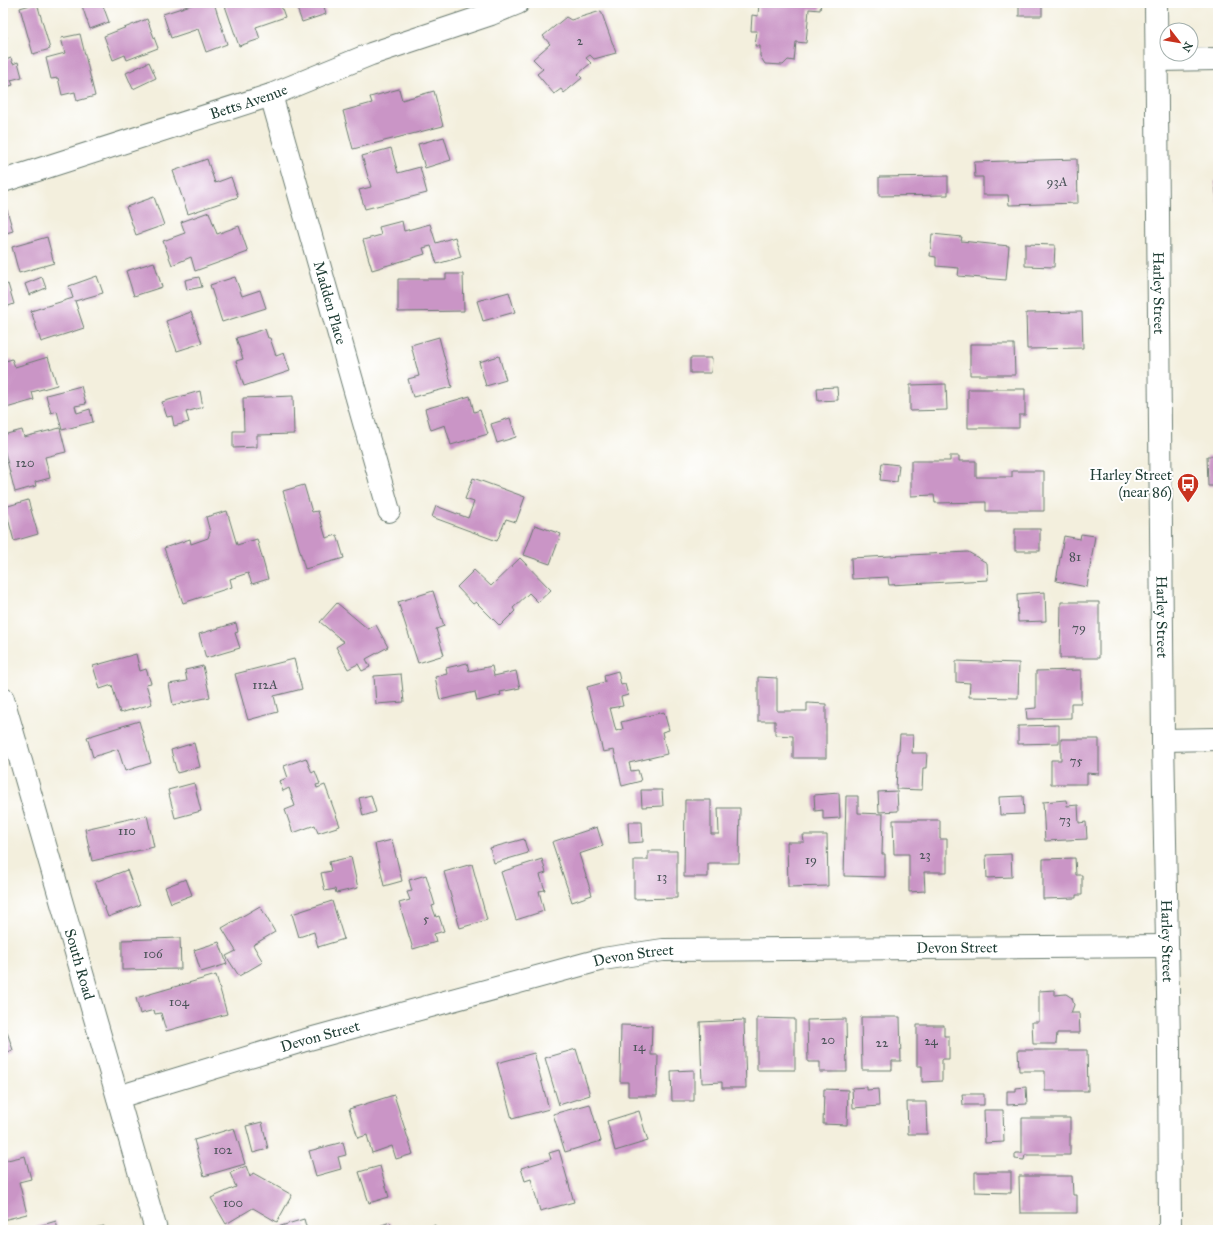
<svg xmlns="http://www.w3.org/2000/svg" width="1221" height="1233" font-family="'IM FELL Great Primer',serif">
	<style>
		.building { fill: #ca95c6 }
		.lines { fill: none; stroke-linecap: round; stroke-linejoin: round }
		.minor-casing { stroke: #697b6f; stroke-width: 24 }
		.tertiary-casing { stroke: #697b6f; stroke-width: 24 }
		.minor { stroke: #fff; stroke-width: 22 }
		.tertiary { stroke: #fff; stroke-width: 22 }
		.labels { text-anchor: middle; dominant-baseline: central; stroke-width: 4; stroke-linejoin: round; paint-order: stroke }
		.number-label { font-size: 13px; fill: #4a5358 }
		.street-label { font-size: 15px; fill: #1f3d34; stroke: #fff }
		.poi-label { font-size: 15px; fill: #1f3d34; stroke: #fff; text-anchor: end }
	</style>
	<rect width="100%" height="100%" fill="#fff"/>
	<filter id="ink" filterUnits="userSpaceOnUse"><feTurbulence type="fractalNoise" baseFrequency=".025" numOctaves="2"/><feDisplacementMap in="SourceGraphic" scale="8" xChannelSelector="R" yChannelSelector="G"/><feConvolveMatrix kernelMatrix="1 2 1 2 8 2 1 2 1" color-interpolation-filters="sRGB"/></filter>
	<filter id="wash" filterUnits="userSpaceOnUse"><feTurbulence type="fractalNoise" baseFrequency=".012" numOctaves="4" result="noise"/><feDisplacementMap in="SourceGraphic" scale="16" xChannelSelector="R" yChannelSelector="G"/><feGaussianBlur stdDeviation="0.9" result="paint"/><feColorMatrix in="noise" values="0 0 0 0 0 0 0 0 0 0 0 0 0 0 0 0 0 1.4 0 .05"/><feComposite in="paint" operator="in"/></filter>
	<g filter="url(#wash)">
		<rect width="100%" height="100%" fill="#f3efdd"/>
		<g id="blocks">
			<g class="building">
				<polygon points="37,3 50,49 33,54 20,8"/>
				<polygon points="81,3 102,3 109,22 90,29"/>
				<polygon points="197,3 214,3 227,44 206,52 198,29 171,38 163,14"/>
				<polygon points="224,3 280,3 285,17 256,27 260,39 239,46"/>
				<polygon points="295,3 323,3 326,14 302,22"/>
				<polygon points="759,3 821,3 820,10 809,9 806,43 796,42 794,61 788,60 783,65 765,64 760,56 760,46 755,46 757,31 751,31 752,15 758,16"/>
				<rect x="1019" y="3" width="23" height="13"/>
				<polygon points="601,11 616,53 594,59 590,55 586,58 591,63 578,74 582,78 564,93 561,89 554,94 537,74 543,69 533,59 550,44 543,36 566,17 571,20"/>
				<polygon points="147,19 158,48 127,60 125,55 113,60 104,36"/>
				<polygon points="3,25 7,38 3,39"/>
				<polygon points="80,34 95,96 77,101 75,92 62,95 58,78 51,79 46,58 65,53 61,38"/>
				<polygon points="11,58 13,64 18,62 22,77 11,80 13,85 3,88 3,61"/>
				<polygon points="149,62 156,78 133,89 126,73"/>
				<polygon points="399,89 402,100 434,91 443,126 353,149 343,111 372,103 370,97"/>
				<polygon points="444,137 451,160 425,168 418,144"/>
				<polygon points="391,148 398,173 420,167 427,193 365,209 359,190 371,187 362,156"/>
				<polygon points="207,159 215,183 231,177 238,197 188,214 173,171"/>
				<polygon points="1077,159 1078,203 1009,205 1008,195 983,195 983,177 975,177 974,162"/>
				<polygon points="948,176 948,195 879,196 879,177"/>
				<polygon points="1215,181 1218,181 1218,201 1217,201"/>
				<polygon points="154,197 164,225 136,235 126,207"/>
				<polygon points="7,210 13,231 3,234 3,211"/>
				<polygon points="209,212 217,234 239,226 248,252 195,271 191,257 172,265 163,241 185,233 181,222"/>
				<polygon points="402,221 404,231 430,224 436,243 455,237 461,257 437,264 431,246 423,248 425,254 372,270 363,240 381,235 379,227"/>
				<polygon points="932,234 962,237 961,241 1009,246 1006,280 958,276 959,268 936,266 936,257 930,256"/>
				<polygon points="47,237 54,263 19,273 12,247"/>
				<polygon points="1025,244 1055,245 1054,267 1025,266"/>
				<polygon points="154,262 162,287 134,296 126,271"/>
				<polygon points="446,274 463,274 464,311 398,312 398,279 446,279"/>
				<polygon points="97,276 103,293 75,301 84,328 41,342 31,311 73,298 69,286"/>
				<polygon points="42,277 46,288 29,295 25,284"/>
				<polygon points="199,277 202,287 187,290 185,280"/>
				<polygon points="235,277 242,296 260,290 266,308 222,322 210,285"/>
				<polygon points="8,284 14,304 3,308 3,286"/>
				<polygon points="509,292 515,312 483,321 477,301"/>
				<polygon points="191,312 202,343 177,351 166,321"/>
				<polygon points="1082,312 1083,348 1027,349 1026,313"/>
				<polygon points="265,329 268,338 270,338 276,356 284,353 290,371 244,386 236,361 243,359 236,338"/>
				<polygon points="439,337 452,387 413,397 408,379 419,376 411,345"/>
				<polygon points="970,344 1014,344 1015,375 970,375"/>
				<polygon points="499,356 506,380 486,386 479,362"/>
				<polygon points="48,357 57,385 32,392 34,400 3,409 3,362 12,359 15,367"/>
				<polygon points="690,358 712,358 711,373 690,373"/>
				<polygon points="946,384 947,410 910,411 910,385"/>
				<polygon points="81,386 86,404 75,406 77,413 90,409 93,422 62,430 57,411 51,413 46,395"/>
				<polygon points="837,387 838,400 818,401 817,388"/>
				<polygon points="968,389 1025,389 1025,415 1019,415 1019,428 968,428"/>
				<polygon points="200,391 203,407 186,412 189,422 174,426 172,416 167,417 162,402"/>
				<polygon points="293,396 294,434 257,435 257,447 233,448 233,431 244,431 243,398"/>
				<polygon points="470,396 474,412 480,410 488,434 451,445 445,425 431,430 425,409"/>
				<polygon points="510,418 516,437 497,443 491,424"/>
				<polygon points="60,428 66,452 45,457 50,478 35,482 36,486 15,492 3,445 3,435 22,430 24,437"/>
				<polygon points="950,456 959,456 959,461 976,461 976,477 1012,477 1012,471 1044,471 1044,511 986,511 986,502 935,503 934,495 911,496 911,461 950,461"/>
				<polygon points="1207,456 1218,456 1218,486 1208,486"/>
				<polygon points="882,463 899,465 897,482 880,480"/>
				<polygon points="473,478 525,497 516,522 506,519 497,541 432,517 436,506 468,518 474,502 465,499"/>
				<polygon points="304,485 312,512 318,511 326,538 337,535 344,558 305,569 283,491"/>
				<polygon points="28,500 38,534 14,541 5,507"/>
				<polygon points="227,511 237,545 257,539 268,579 252,584 248,573 230,579 232,587 183,603 164,548 190,539 191,544 208,538 210,532 206,517"/>
				<polygon points="535,525 561,534 550,564 524,555"/>
				<rect x="1015" y="529" width="25" height="22"/>
				<polygon points="1081,534 1095,536 1087,587 1056,581 1064,536 1080,539"/>
				<polygon points="968,552 987,563 988,580 889,585 888,577 852,579 851,558"/>
				<polygon points="520,558 551,590 538,602 529,593 513,608 515,611 500,626 476,602 473,604 457,587 474,570 491,586"/>
				<polygon points="433,591 444,626 436,629 444,655 418,663 398,602"/>
				<polygon points="1045,592 1046,621 1018,622 1017,594"/>
				<polygon points="1061,602 1099,602 1099,658 1060,658"/>
				<polygon points="337,603 368,629 376,625 388,647 366,659 370,667 362,671 358,664 348,669 336,647 344,642 320,622"/>
				<polygon points="236,623 238,632 235,633 240,648 206,658 199,634"/>
				<polygon points="136,654 140,671 146,669 151,683 146,684 152,704 120,713 112,685 100,689 93,666"/>
				<polygon points="294,659 302,689 274,696 278,712 248,720 235,674"/>
				<polygon points="956,661 1019,663 1018,698 969,697 970,683 956,682"/>
				<polygon points="467,663 469,671 492,666 494,676 516,671 520,688 500,692 501,695 477,701 475,692 440,700 435,677 447,674 446,668"/>
				<polygon points="203,666 210,697 173,705 169,684 187,681 185,670"/>
				<polygon points="1081,670 1081,703 1071,703 1071,718 1027,719 1026,709 1036,708 1036,671"/>
				<polygon points="618,671 621,685 625,684 628,695 621,697 623,706 610,708 616,731 623,729 621,722 664,712 669,730 662,732 667,754 629,763 631,771 638,770 641,781 622,786 614,750 603,752 587,687 605,682 604,675"/>
				<polygon points="401,674 404,702 376,704 374,676"/>
				<polygon points="758,677 777,678 777,711 807,711 807,703 826,704 826,758 793,758 793,736 775,735 775,721 758,721"/>
				<polygon points="139,721 151,763 125,771 118,749 93,757 87,737"/>
				<polygon points="1059,725 1059,743 1018,744 1018,726"/>
				<polygon points="900,735 913,735 912,753 927,753 926,768 923,768 922,790 896,789 898,750 899,750"/>
				<polygon points="1061,739 1099,739 1099,774 1087,773 1087,784 1051,784 1051,760 1061,760"/>
				<polygon points="194,743 200,767 177,773 171,750"/>
				<polygon points="306,758 312,773 315,771 320,784 316,785 317,788 325,785 340,826 318,833 315,825 293,833 285,810 295,806 289,788 283,791 279,781 288,778 284,766"/>
				<polygon points="194,783 201,811 175,818 168,790"/>
				<polygon points="641,790 662,790 663,806 642,807"/>
				<polygon points="897,791 898,811 879,812 878,792"/>
				<polygon points="839,793 840,818 823,819 823,810 815,811 814,795"/>
				<polygon points="371,795 376,812 363,816 359,798"/>
				<polygon points="846,796 858,796 858,813 883,814 882,854 885,854 885,877 844,876"/>
				<polygon points="1023,796 1024,814 1000,815 999,797"/>
				<polygon points="685,800 711,800 711,834 719,834 718,808 740,808 739,863 708,863 708,877 684,877"/>
				<polygon points="1066,800 1067,806 1078,805 1079,823 1086,822 1087,839 1045,841 1043,802"/>
				<polygon points="147,815 154,847 92,861 85,829"/>
				<polygon points="893,820 940,820 940,839 947,839 947,872 924,872 925,891 909,892 909,854 894,854"/>
				<polygon points="628,822 642,822 643,842 629,843"/>
				<polygon points="597,827 603,846 579,854 592,895 572,902 552,842"/>
				<polygon points="803,835 827,835 828,886 788,887 787,842 804,842"/>
				<polygon points="524,839 528,853 494,863 490,848"/>
				<polygon points="392,840 402,881 384,886 375,844"/>
				<polygon points="648,851 677,851 677,898 634,899 634,860 648,860"/>
				<polygon points="1011,854 1012,877 987,878 986,855"/>
				<polygon points="351,857 358,888 336,893 335,889 325,891 321,873 331,871 329,862"/>
				<polygon points="1075,858 1076,875 1082,875 1082,895 1076,895 1076,898 1043,899 1043,859"/>
				<polygon points="542,859 546,873 540,875 545,890 539,891 544,911 516,920 501,872"/>
				<polygon points="472,864 487,920 460,928 444,872"/>
				<polygon points="127,870 140,905 108,917 95,882"/>
				<polygon points="426,875 435,905 432,906 436,917 439,916 444,931 434,934 436,942 413,949 399,903 410,900 407,892 412,891 409,880"/>
				<polygon points="186,879 192,895 171,903 165,887"/>
				<polygon points="332,901 344,939 318,947 314,932 299,937 292,914"/>
				<polygon points="260,906 275,932 253,945 263,962 239,976 226,956 236,951 222,928"/>
				<polygon points="180,938 181,969 122,970 122,940"/>
				<polygon points="219,942 227,964 201,972 194,950"/>
				<polygon points="216,975 227,1014 166,1031 161,1013 155,1014 154,1010 140,1014 136,998"/>
				<polygon points="1055,990 1055,995 1066,994 1072,998 1074,1005 1071,1013 1079,1013 1080,1033 1057,1033 1056,1044 1033,1044 1032,1022 1039,1022 1039,991"/>
				<polygon points="861,1017 900,1017 901,1061 892,1061 892,1070 862,1070"/>
				<polygon points="757,1018 795,1019 795,1070 757,1070"/>
				<polygon points="846,1019 847,1072 820,1072 820,1062 808,1062 807,1020"/>
				<polygon points="3,1020 13,1050 3,1054"/>
				<polygon points="744,1020 746,1088 722,1088 722,1082 702,1083 700,1022"/>
				<polygon points="621,1025 652,1026 651,1055 658,1055 657,1096 628,1096 628,1082 620,1082"/>
				<polygon points="917,1025 944,1025 944,1036 949,1036 949,1059 942,1059 942,1081 922,1082 922,1066 917,1066"/>
				<polygon points="576,1049 590,1095 559,1105 545,1058"/>
				<polygon points="1018,1050 1087,1050 1088,1091 1045,1091 1045,1071 1019,1071"/>
				<polygon points="534,1053 549,1109 512,1119 497,1063"/>
				<polygon points="694,1070 694,1101 672,1101 671,1071"/>
				<polygon points="867,1087 867,1090 878,1089 879,1106 853,1108 852,1088"/>
				<polygon points="1026,1087 1027,1104 1007,1105 1007,1091 1016,1091 1016,1088"/>
				<polygon points="824,1089 848,1090 847,1125 823,1124"/>
				<polygon points="962,1094 984,1094 984,1105 963,1105"/>
				<polygon points="394,1095 413,1154 396,1159 392,1146 372,1153 367,1135 358,1138 349,1109"/>
				<polygon points="907,1102 926,1102 927,1134 908,1134"/>
				<polygon points="590,1104 601,1141 565,1152 553,1114"/>
				<polygon points="984,1110 1003,1110 1004,1142 985,1143"/>
				<polygon points="639,1111 648,1141 615,1151 607,1121"/>
				<polygon points="1022,1118 1070,1118 1070,1155 1025,1155 1024,1160 1015,1159 1015,1153 1022,1153"/>
				<polygon points="262,1122 268,1149 253,1153 246,1126"/>
				<polygon points="234,1128 245,1164 204,1176 194,1140"/>
				<polygon points="343,1142 346,1155 338,1157 341,1169 316,1176 309,1151"/>
				<polygon points="559,1150 574,1202 540,1211 531,1179 525,1181 521,1168 551,1159 549,1153"/>
				<polygon points="25,1156 31,1179 19,1182 27,1214 3,1220 3,1161"/>
				<polygon points="246,1166 250,1177 253,1173 292,1195 277,1222 253,1208 226,1224 211,1198 236,1187 230,1173"/>
				<polygon points="380,1166 389,1197 369,1203 359,1172"/>
				<polygon points="975,1172 1011,1172 1011,1193 975,1192"/>
				<polygon points="1019,1176 1072,1176 1073,1195 1077,1195 1077,1213 1020,1213"/>
				<polygon points="304,1219 307,1230 272,1230 271,1229"/>
				<polygon points="56,1221 58,1230 25,1230"/>
				<polygon points="390,1222 393,1230 369,1230"/>
				<polygon points="435,1225 437,1230 423,1230"/>
				<polygon points="104,1226 105,1230 88,1230 88,1229"/>
			</g>
		</g>
	</g>
	<g filter="url(#ink)">
		<use href="#blocks" fill-opacity="0" stroke="#697b6f" stroke-width="1"/>
		<g class="lines">
			<g class="minor-casing">
				<g id="minor">
					<path id="s1" d="M1156 3 1163 740 1169 1044 1170 1230"/>
					<polyline points="1157,60 1218,59"/>
					<path id="s2" d="M271 95 389 511"/>
					<path id="s3" d="M3 181 271 95 371 54 491 14 518 3"/>
					<polyline points="1163,740 1218,739"/>
					<path id="s4" d="M118 1097 302 1041 603 959 663 950 1167 946"/>
				</g>
			</g>
			<g class="tertiary-casing">
				<g id="tertiary">
					<path id="s5" d="M3 699 156 1230"/>
				</g>
			</g>
			<use href="#minor" class="minor"/>
			<use href="#tertiary" class="tertiary"/>
		</g>
	</g>
	<defs>
		<g id="bus-pin" transform="scale(1.15)"><path d="M0 17L-7.5 6A9.5 9.5 0 1 1 7.5 6Z" fill="#c8321e" stroke="#fff"/><path d="M-5-6H5V4H4V6H2V4H-2V6H-4V4H-5ZM-3.5-4V0h7V-4ZM-3.5 1.2v1.5H-2V1.2ZM2 1.2v1.5H3.5V1.2Z" fill="#fff"/></g>
	</defs>
	<g fill-rule="evenodd">
		<use href="#bus-pin" x="1188" y="484"/>
	</g>
	<g class="labels">
		<g class="number-label">
			<text x="580" y="41">2</text>
			<text x="1057" y="182">93A</text>
			<text x="25" y="463">120</text>
			<text x="1075" y="557">81</text>
			<text x="1079" y="628">79</text>
			<text x="265" y="685">112A</text>
			<text x="1076" y="761">75</text>
			<text x="1065" y="820">73</text>
			<text x="127" y="831">110</text>
			<text x="925" y="855">23</text>
			<text x="811" y="860">19</text>
			<text x="662" y="877">13</text>
			<text x="426" y="919">5</text>
			<text x="153" y="954">106</text>
			<text x="179" y="1002">104</text>
			<text x="828" y="1040">20</text>
			<text x="931" y="1041">24</text>
			<text x="882" y="1043">22</text>
			<text x="639" y="1047">14</text>
			<text x="223" y="1150">102</text>
			<text x="233" y="1203">100</text>
		</g>
		<g class="street-label">
			<text stroke="none"><textPath href="#s3" startOffset="258">Betts Avenue</textPath></text>
			<text stroke="none"><textPath href="#s1" startOffset="290">Harley Street</textPath></text>
			<text stroke="none"><textPath href="#s2" startOffset="216">Madden Place</textPath></text>
			<text stroke="none"><textPath href="#s1" startOffset="614">Harley Street</textPath></text>
			<text stroke="none"><textPath href="#s1" startOffset="938">Harley Street</textPath></text>
			<text stroke="none"><textPath href="#s4" startOffset="859">Devon Street</textPath></text>
			<text stroke="none"><textPath href="#s4" startOffset="535">Devon Street</textPath></text>
			<text stroke="none"><textPath href="#s5" startOffset="276">South Road</textPath></text>
			<text stroke="none"><textPath href="#s4" startOffset="211">Devon Street</textPath></text>
		</g>
		<g class="poi-label">
			<text x="1172" y="475">Harley Street<tspan x="1172" dy="17">(near 86)</tspan></text>
		</g>
	</g>
	<rect width="1221" height="1233" fill="none" stroke="#fff" stroke-width="16"/>
	<g transform="translate(1179 42) rotate(121)"><circle r="19" fill="#ffffff" stroke="#a5b1ae"/>
	<path d="M0-3L7 15L0 10L-7 15Z" fill="#c8321e"/>
	<text y="-6" font-size="11" font-weight="bold" text-anchor="middle" fill="#1f3d34">N</text>
	</g>
</svg>
